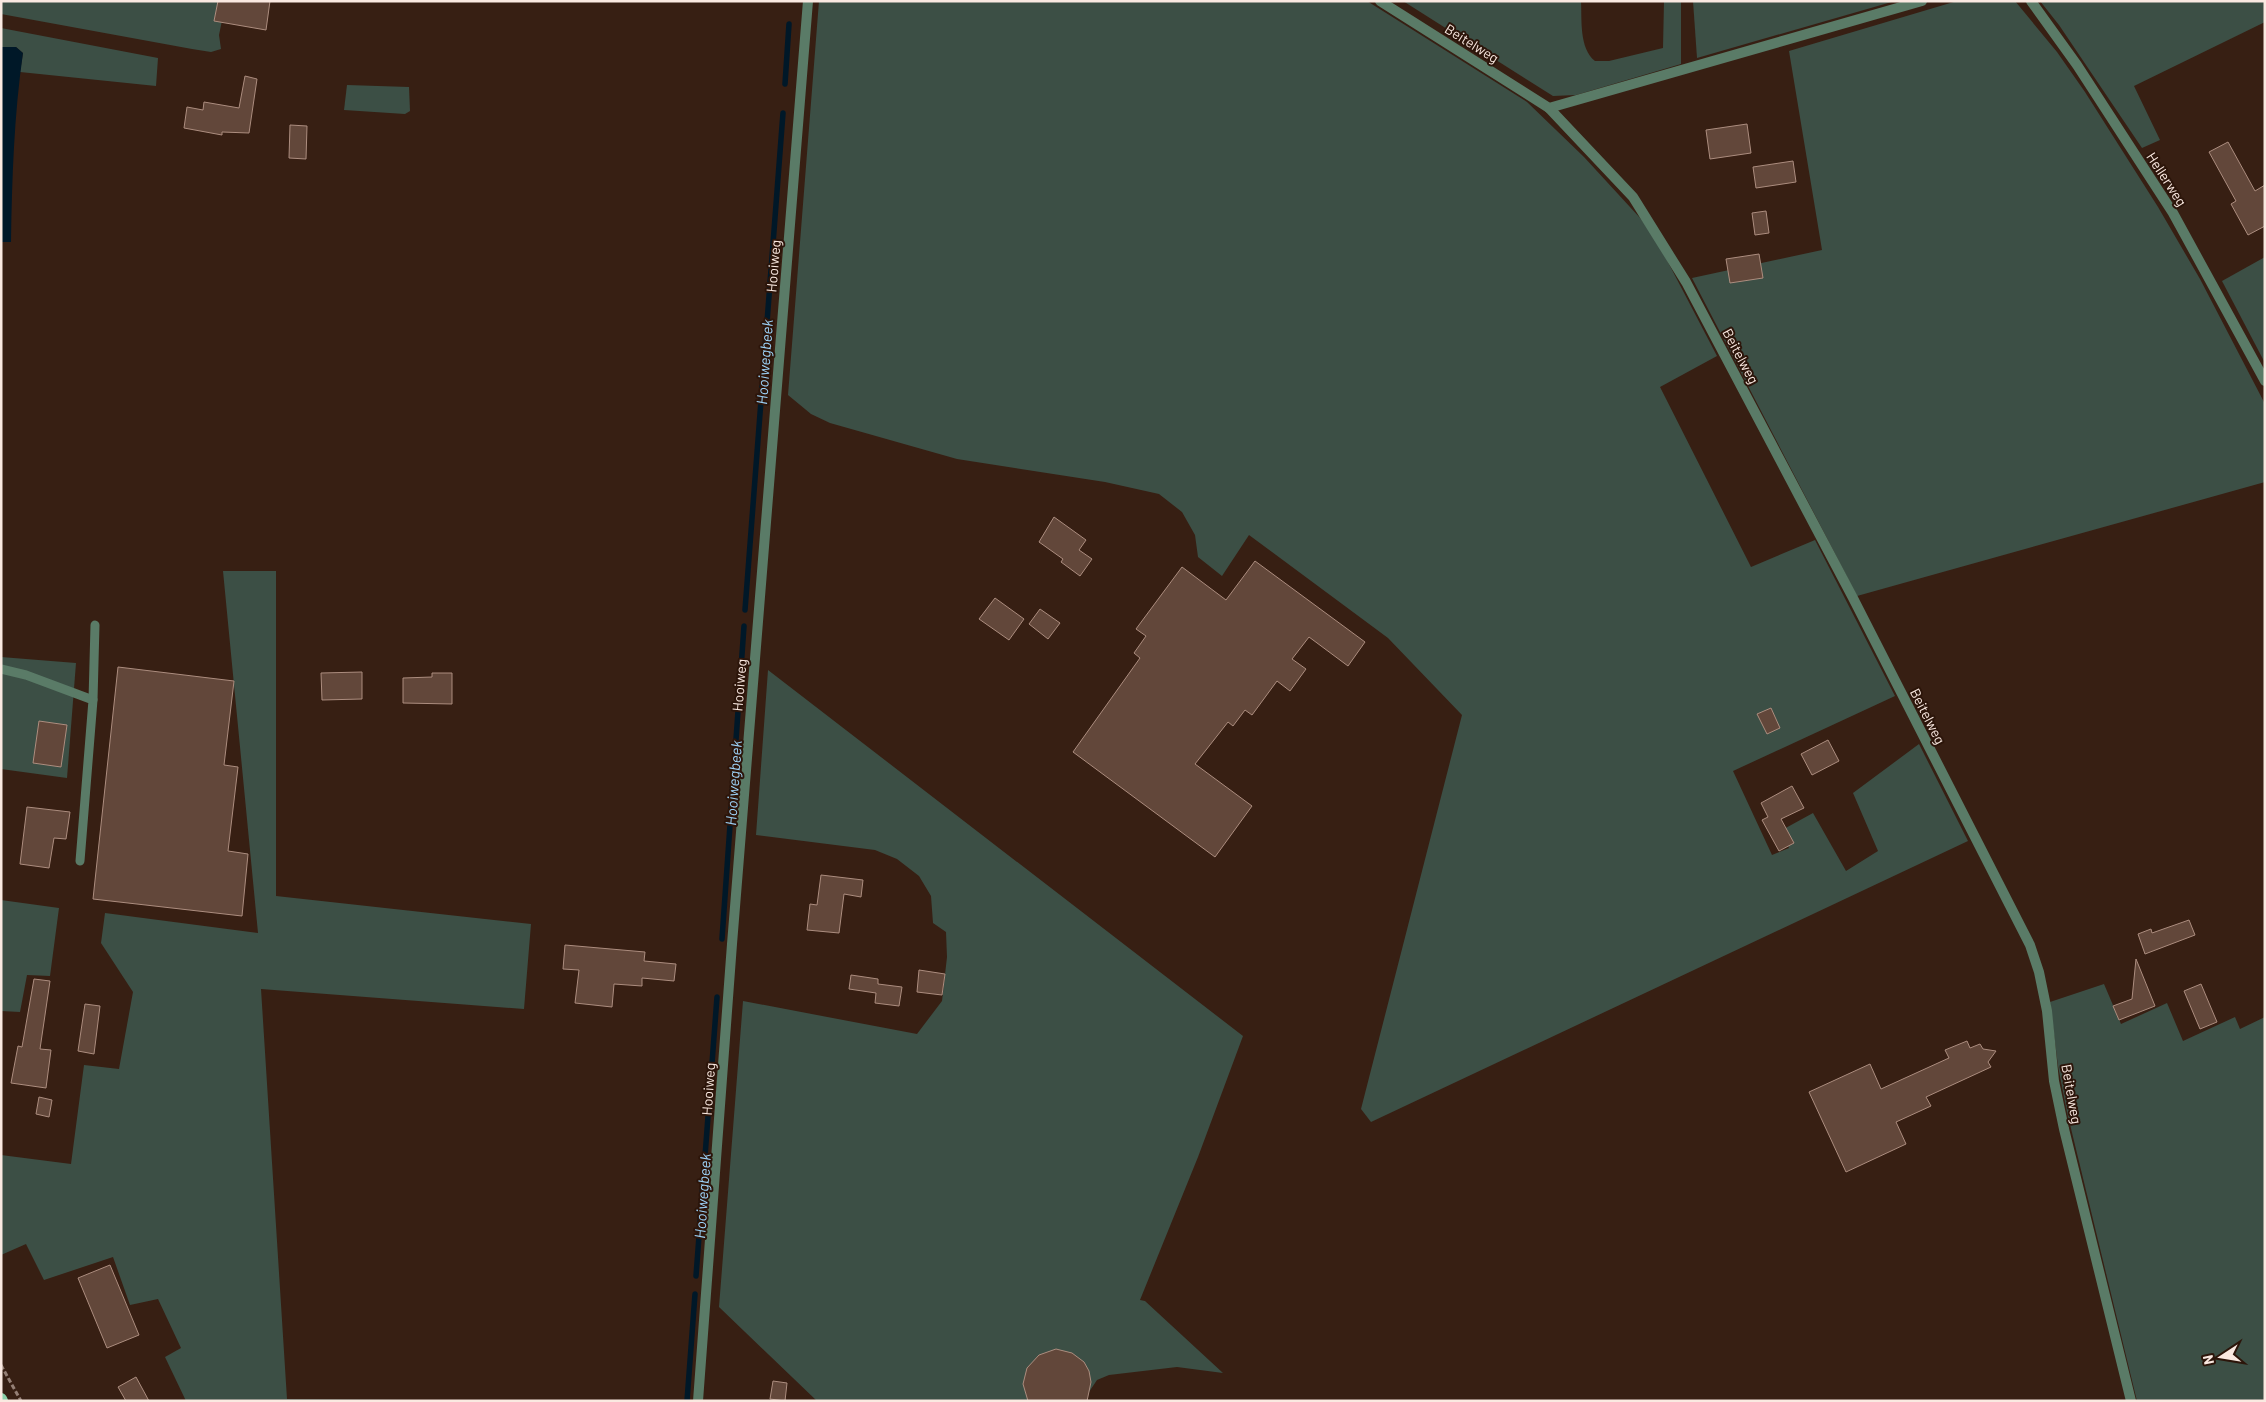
<svg xmlns="http://www.w3.org/2000/svg" width="2266" height="1402" font-family="Barlow,sans-serif">
	<style>
		.green { fill: #3c4f45 }
		.water { fill: #001828 }
		.lines { fill: none; stroke-linecap: round; stroke-linejoin: round }
		.stream { stroke: #001828; stroke-width: 5.5 }
		.building { fill: #62473a; stroke: #ac8d7f }
		.path { stroke: #947f75; stroke-width: 3; stroke-dasharray: 5 2.5; stroke-linecap: butt }
		.service { stroke: #5a7b67; stroke-width: 9 }
		.minor { stroke: #5a7b67; stroke-width: 10 }
		.primary { stroke: #8ad1a9; stroke-width: 12 }
		.labels { text-anchor: middle; dominant-baseline: central; stroke-width: 4; stroke-linejoin: round; paint-order: stroke }
		.street-label { font-size: 14px; fill: #fae9e1; stroke: #2c150a }
		.water-label { font-size: 15px; font-style: italic; fill: #9dd3f9; stroke: #2c150a }
	</style>
	<rect width="100%" height="100%" fill="#371f13"/>
	<g class="green">
		<polygon points="1,1 226,1 219,35 221,49 211,52 192,49 1,14"/>
		<polygon points="819,1 1367,1 1527,102 1584,157 1641,219 1659,245 1717,356 1660,387 1751,567 1815,540 1895,696 1733,771 1772,855 1789,848 1782,830 1813,813 1846,871 1878,851 1853,793 1919,744 1968,841 1371,1122 1361,1109 1462,715 1388,638 1249,535 1222,576 1198,557 1195,535 1182,512 1159,494 1105,482 957,459 830,423 811,414 788,395"/>
		<path d="M1403 1H1581C1582 20 1579 48 1595 61H1609L1663 48 1664 1H1681V64L1576 95 1553 96Z"/>
		<polygon points="1693,1 1895,1 1697,58"/>
		<polygon points="1957,1 2015,1 2057,52 2085,92 2158,207 2200,279 2265,404 2265,482 1857,596 1692,278 1822,250 1789,51"/>
		<polygon points="2040,1 2265,1 2265,22 2134,86 2160,140 2142,148 2059,25"/>
		<polygon points="1,28 158,58 156,86 20,72 23,53 16,47 1,47"/>
		<polygon points="347,85 409,87 410,111 405,114 344,110"/>
		<polygon points="2265,257 2265,363 2222,281"/>
		<polygon points="223,571 276,571 276,896 531,924 524,1009 261,989 287,1399 556,1401 186,1401 165,1357 181,1348 158,1299 130,1305 113,1257 44,1280 26,1244 1,1255 1,1155 71,1164 84,1065 119,1069 133,992 101,943 105,913 258,933"/>
		<polygon points="1,657 76,663 67,778 1,769"/>
		<polygon points="768,670 1243,1036 1198,1157 1140,1300 1145,1301 1223,1373 1177,1367 1109,1375 1097,1380 1083,1401 817,1401 719,1307 743,1001 917,1034 942,1001 947,957 946,932 933,923 931,896 919,876 897,859 875,850 756,835"/>
		<polygon points="1,900 59,908 50,976 27,975 20,1012 1,1011"/>
		<polygon points="2104,984 2121,1024 2167,1003 2183,1041 2235,1017 2240,1029 2265,1017 2265,1401 2137,1401 2067,1112 2058,1066 2050,1002"/>
	</g>
	<path class="water" d="M1 47H16L23 53C14 115 12 179 11 242H1Z"/>
	<g class="lines">
		<g class="stream">
			<polyline points="785,84 789,24"/>
			<polyline points="745,610 783,113"/>
			<polyline points="722,939 744,626"/>
			<polyline points="696,1276 717,997"/>
			<polyline points="687,1401 695,1294"/>
		</g>
	</g>
	<g class="building">
		<polygon points="218,1 270,1 266,30 214,21"/>
		<polygon points="245,76 257,79 249,133 222,132 222,135 184,128 187,107 203,110 204,102 239,108"/>
		<polygon points="1747,124 1751,153 1710,159 1706,130"/>
		<polygon points="290,125 307,126 306,159 289,158"/>
		<polygon points="2228,142 2255,191 2265,185 2265,226 2248,235 2231,204 2236,201 2209,152"/>
		<polygon points="1793,161 1796,182 1756,188 1753,167"/>
		<polygon points="1766,211 1769,233 1755,235 1752,213"/>
		<polygon points="1759,254 1763,278 1730,283 1726,259"/>
		<polygon points="1054,517 1086,540 1079,550 1092,559 1080,576 1061,562 1063,559 1039,542"/>
		<polygon points="1255,561 1365,642 1348,666 1309,637 1292,659 1306,669 1290,691 1277,681 1252,715 1245,710 1233,726 1228,722 1195,764 1252,806 1215,857 1073,752 1140,658 1134,653 1146,636 1136,629 1182,567 1226,600"/>
		<polygon points="995,598 1024,619 1009,640 979,619"/>
		<polygon points="1040,609 1060,623 1048,639 1029,624"/>
		<polygon points="118,667 234,681 224,765 238,767 228,851 248,854 242,916 93,899"/>
		<polygon points="362,672 362,699 322,700 321,673"/>
		<polygon points="432,673 452,673 452,704 403,703 403,678 432,677"/>
		<polygon points="1771,708 1780,728 1767,734 1757,714"/>
		<polygon points="39,721 67,725 61,767 33,763"/>
		<polygon points="1828,740 1839,761 1812,775 1801,754"/>
		<polygon points="1792,786 1804,808 1781,819 1794,843 1779,851 1762,820 1768,817 1761,803"/>
		<polygon points="27,807 70,812 66,839 54,838 49,868 20,864"/>
		<polygon points="821,875 863,880 861,897 844,894 839,933 807,930 810,904 817,905"/>
		<polygon points="2189,920 2195,935 2145,954 2138,934 2151,929 2152,933"/>
		<polygon points="565,945 645,952 644,961 676,964 674,981 642,978 642,986 614,984 612,1007 575,1003 579,970 563,969"/>
		<polygon points="2136,959 2155,1006 2119,1020 2113,1006 2132,999"/>
		<polygon points="919,970 945,974 942,995 917,992"/>
		<polygon points="851,975 878,979 878,984 902,987 899,1006 875,1003 876,993 849,989"/>
		<polygon points="34,979 50,981 40,1049 51,1050 46,1088 11,1083 18,1046 22,1047"/>
		<polygon points="2201,984 2217,1022 2200,1029 2184,991"/>
		<polygon points="85,1004 100,1006 94,1054 78,1051"/>
		<polygon points="1967,1041 1970,1048 1980,1044 1983,1049 1996,1051 1988,1062 1991,1067 1926,1097 1931,1106 1896,1122 1906,1144 1846,1172 1809,1092 1870,1064 1881,1089 1949,1058 1945,1050"/>
		<polygon points="39,1097 52,1100 49,1117 36,1114"/>
		<polygon points="110,1265 139,1335 107,1348 78,1278"/>
		<polygon points="1056,1349 1072,1353 1084,1362 1089,1371 1091,1382 1087,1401 1028,1401 1023,1384 1027,1368 1039,1355"/>
		<polygon points="136,1377 149,1401 126,1401 118,1387"/>
		<polygon points="773,1381 787,1383 785,1401 770,1399"/>
	</g>
	<g class="lines">
		<polyline class="path" points="1,1365 21,1401"/>
		<g class="service">
			<polyline points="1,669 26,675 93,700 80,861"/>
			<polyline points="93,700 95,625"/>
		</g>
		<g class="minor">
			<polyline points="1380,1 1549,108 1922,1"/>
			<polyline points="2031,1 2077,65 2173,213 2265,381"/>
			<polyline points="1549,108 1633,197 1686,282 1853,598 2030,945 2039,972 2047,1011 2054,1081 2064,1129 2131,1401"/>
			<polyline points="698,1401 732,944 808,1"/>
		</g>
		<polyline class="primary" points="1,1399 2,1401"/>
	</g>
	<g class="labels">
		<g class="street-label">
			<text transform="translate(1472 43) rotate(32)">Beitelweg</text>
			<text transform="translate(2167 179) rotate(57)">Hellerweg</text>
			<text transform="translate(773 266) rotate(-85)">Hooiweg</text>
			<text transform="translate(1741 356) rotate(62)">Beitelweg</text>
			<text transform="translate(739 685) rotate(-85)">Hooiweg</text>
			<text transform="translate(1928 716) rotate(63)">Beitelweg</text>
			<text transform="translate(708 1089) rotate(-86)">Hooiweg</text>
			<text transform="translate(2072 1094) rotate(80)">Beitelweg</text>
		</g>
		<g class="water-label">
			<text transform="translate(764 362) rotate(-86)">Hooiwegbeek</text>
			<text transform="translate(733 783) rotate(-86)">Hooiwegbeek</text>
			<text transform="translate(702 1196) rotate(-86)">Hooiwegbeek</text>
		</g>
	</g>
	<rect width="2266" height="1402" fill="none" stroke="#fae9e1" stroke-width="5"/>
	<g transform="translate(2221 1357) rotate(258)" stroke="#2c150a" stroke-width="4" paint-order="stroke">
	<path d="M0-4L9 19L0 12L-9 19Z" fill="#fae9e1"/>
	<text y="-8" font-size="14" font-weight="bold" text-anchor="middle" fill="#fae9e1">N</text>
	</g>
</svg>
